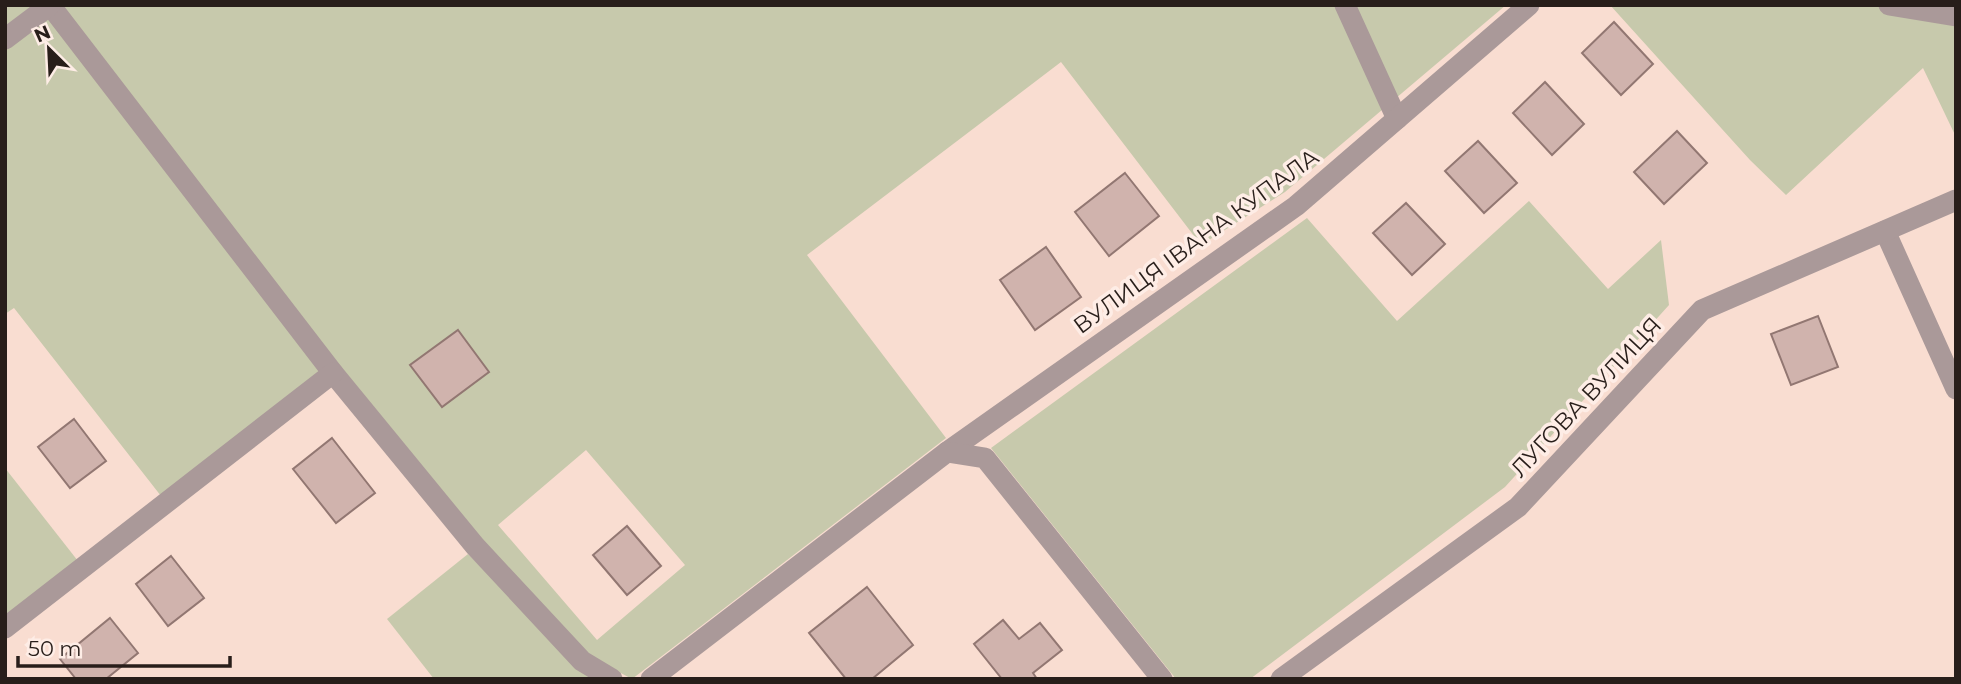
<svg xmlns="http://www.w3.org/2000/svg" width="1961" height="684" font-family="Montserrat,sans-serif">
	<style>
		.green { fill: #c7c9ac; fill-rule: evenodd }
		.building { fill: #d0b3ad; stroke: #927772; stroke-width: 2 }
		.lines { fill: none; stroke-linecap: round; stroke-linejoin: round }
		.minor { stroke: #a99; stroke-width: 21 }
		.labels { text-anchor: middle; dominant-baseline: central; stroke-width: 7; stroke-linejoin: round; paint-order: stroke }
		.street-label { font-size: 23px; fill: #281e1a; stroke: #feede6 }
	</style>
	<rect width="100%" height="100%" fill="#f9ddd1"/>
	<g class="green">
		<polygon points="5,5 35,5 5,28"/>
		<path d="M61 5H1506L1285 192 1201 245 1061 62 807 255 946 438 632 679 587 655 482 541 340 367ZM586 450 685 565 597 640 498 525Z"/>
		<polygon points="1610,5 1956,5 1956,137 1923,68 1786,195 1750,160"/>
		<polygon points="48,17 321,371 161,496 14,308 5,314 5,50"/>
		<polygon points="1529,201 1608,289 1661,240 1669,305 1505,487 1250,679 1176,679 991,448 1307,218 1397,321"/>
		<polygon points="5,468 78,561 5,617"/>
		<polygon points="468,554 595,679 434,679 387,619"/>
	</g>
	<g class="building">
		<polygon points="1614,22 1653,64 1621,95 1582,53"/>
		<polygon points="1545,82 1584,124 1552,155 1513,113"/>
		<polygon points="1677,131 1707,163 1664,204 1634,172"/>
		<polygon points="1478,141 1517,183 1484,213 1445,171"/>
		<polygon points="1125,173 1159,216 1109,256 1075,212"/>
		<polygon points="1406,203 1445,244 1412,275 1373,233"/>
		<polygon points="1046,247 1081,297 1035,330 1000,280"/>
		<polygon points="1818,316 1838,367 1791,385 1771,334"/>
		<polygon points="458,330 489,372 442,407 410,365"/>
		<polygon points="74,419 106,461 70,488 38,447"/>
		<polygon points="332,438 375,493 336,523 293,469"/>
		<polygon points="627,526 661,566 627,595 593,555"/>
		<polygon points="171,556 204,598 168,626 136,584"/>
		<polygon points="867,587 913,645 872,679 846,679 809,633"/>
		<polygon points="110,618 138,653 106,679 76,679 60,659"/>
		<polygon points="1003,620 1019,639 1040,623 1062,650 1033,673 1037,679 1002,679 974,644"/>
	</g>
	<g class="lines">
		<g class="minor">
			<polyline points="50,5 333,373 475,546 582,661 612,679"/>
			<polyline points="1345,5 1397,119"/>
			<polyline points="1889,5 1956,16"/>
			<polyline points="5,39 50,5"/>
			<polyline points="1885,231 1956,389"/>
			<polyline points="947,452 1296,206 1529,5"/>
			<polyline points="5,628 333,373"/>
			<polyline points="651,679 947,452 985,458 1162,679"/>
			<polyline points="1281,679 1518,507 1702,310 1956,200"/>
		</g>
	</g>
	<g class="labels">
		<g class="street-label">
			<text transform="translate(1196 241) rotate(-36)">ВУЛИЦЯ ІВАНА КУПАЛА</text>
			<text transform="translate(1586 397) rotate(-47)">ЛУГОВА ВУЛИЦЯ</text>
		</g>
	</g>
	<rect width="1961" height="684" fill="none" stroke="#281e1a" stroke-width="14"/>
	<g transform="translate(49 49) rotate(336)" stroke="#feede6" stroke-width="5" paint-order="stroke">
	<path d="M0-5L12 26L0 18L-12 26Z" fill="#281e1a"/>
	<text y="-10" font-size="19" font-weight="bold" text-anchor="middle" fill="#281e1a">N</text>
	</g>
	<path d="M18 656v10h212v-10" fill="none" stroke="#281e1a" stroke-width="3.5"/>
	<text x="28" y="656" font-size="21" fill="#281e1a" stroke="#feede6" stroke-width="5" paint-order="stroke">50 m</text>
</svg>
